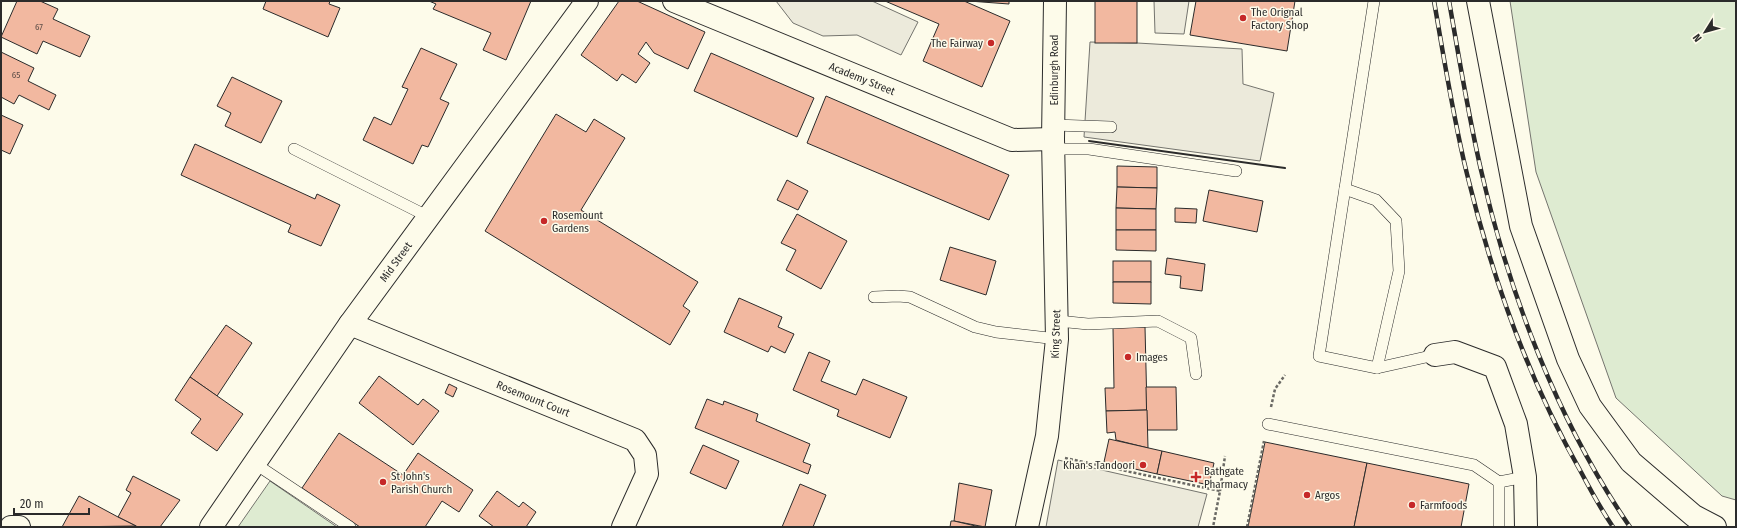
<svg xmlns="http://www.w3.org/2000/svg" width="1737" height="528" font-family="'Fira Sans Condensed',sans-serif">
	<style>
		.green { fill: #deebd1; stroke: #74746e }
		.parking { fill: #eceadb; stroke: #74746e }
		.building { fill: #f2b8a0; stroke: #2b2b2b }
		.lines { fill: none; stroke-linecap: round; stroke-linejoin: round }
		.lane-casing { stroke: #2b2b2b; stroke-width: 12 }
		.street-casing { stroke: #2b2b2b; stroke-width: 24 }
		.primary-casing { stroke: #2b2b2b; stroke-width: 24 }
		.path { stroke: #6a6964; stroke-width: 2.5; stroke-dasharray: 3 2; stroke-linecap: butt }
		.lane { stroke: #fdfbea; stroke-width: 11 }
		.street { stroke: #fdfbea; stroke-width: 22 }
		.primary { stroke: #fdfbea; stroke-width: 22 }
		.rail-casing { stroke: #2b2b2b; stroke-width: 4.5 }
		.rail { stroke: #fdfbea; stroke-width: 3; stroke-dasharray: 9; stroke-linecap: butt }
		.wall { stroke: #2b2b2b; stroke-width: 2 }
		.poi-dot { fill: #c62828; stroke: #fdfbea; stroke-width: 1.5 }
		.labels { text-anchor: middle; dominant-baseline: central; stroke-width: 3; stroke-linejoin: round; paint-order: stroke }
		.number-label { font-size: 9px; fill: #5d4e48 }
		.poi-label { font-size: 11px; fill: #2b2b2b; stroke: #fdfbea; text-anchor: start }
		.street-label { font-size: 11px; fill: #2b2b2b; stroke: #fdfbea }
	</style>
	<rect width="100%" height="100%" fill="#fdfbea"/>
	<g class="green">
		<polygon points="1510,1 1736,1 1736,500 1722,496 1616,398 1536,172"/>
		<polygon points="270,481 337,527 238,527"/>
	</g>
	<g class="parking">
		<polygon points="776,1 872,1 918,22 901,55 857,35 823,36 793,23"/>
		<polygon points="1154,1 1189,1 1184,34 1155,33"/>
		<polygon points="1090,42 1137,43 1242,49 1243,84 1274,93 1260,161 1084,137"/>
		<polygon points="1058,460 1207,494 1198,527 1046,527"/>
	</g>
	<g class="building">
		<polygon points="17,1 40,1 58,9 53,19 90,36 80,57 43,41 37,54 1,37"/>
		<polygon points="266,1 330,1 329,4 340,8 328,37 263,9"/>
		<polygon points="429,1 531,1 506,60 483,50 491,33 433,9 436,4"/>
		<polygon points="619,1 637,1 705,32 688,69 654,53 646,42 638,54 650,63 636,83 622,74 617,81 581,55"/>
		<polygon points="885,1 964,1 1010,21 982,87 923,61 939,24"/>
		<polygon points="969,1 1009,1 1009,4"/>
		<rect x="1095" y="1" width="42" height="42"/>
		<polygon points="1196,1 1295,1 1287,51 1190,35"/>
		<polygon points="421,48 457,64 440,99 449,103 428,147 422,145 413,164 363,140 374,117 391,125 408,89 402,87"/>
		<polygon points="1,52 34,68 28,81 56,95 49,110 19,95 14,104 1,97"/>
		<polygon points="711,53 814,98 797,137 694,91"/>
		<polygon points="232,77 282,101 261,143 225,126 231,113 217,106"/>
		<polygon points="826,96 1009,175 989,220 807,143"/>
		<polygon points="556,114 586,132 594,119 625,138 581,210 698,282 683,306 690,311 670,345 485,231"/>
		<polygon points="1,115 23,125 10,154 1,150"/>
		<polygon points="195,144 315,199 317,194 340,205 321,246 288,232 291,225 181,175"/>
		<polygon points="1117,166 1157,167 1157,188 1117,187"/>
		<polygon points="787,180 808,191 798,210 777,200"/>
		<polygon points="1117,187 1157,188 1156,209 1116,208"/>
		<polygon points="1209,190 1263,201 1257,232 1203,221"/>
		<polygon points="1116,208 1156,209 1156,230 1116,230"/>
		<polygon points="1175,208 1197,209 1196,223 1175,222"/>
		<polygon points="797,214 847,241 821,289 786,270 796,250 781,243"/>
		<polygon points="1116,230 1156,230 1156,251 1116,250"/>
		<polygon points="950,247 996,261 986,295 940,280"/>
		<polygon points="1167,258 1205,264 1202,291 1180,288 1181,276 1165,274"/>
		<rect x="1113" y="261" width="38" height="21"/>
		<polygon points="1113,282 1151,282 1151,304 1113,303"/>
		<polygon points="739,298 782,317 778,327 794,334 785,353 771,346 768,352 724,332"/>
		<polygon points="226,325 252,343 217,396 190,377"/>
		<polygon points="1145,327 1147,410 1106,411 1105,388 1114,388 1113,328"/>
		<polygon points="809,352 830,361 821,381 856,395 863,379 907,397 890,438 837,416 839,410 793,390"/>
		<polygon points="379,376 418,405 423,399 439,411 413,445 359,403"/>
		<polygon points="190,377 243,414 217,451 191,433 201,419 175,400"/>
		<polygon points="449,384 457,388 453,397 445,393"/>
		<polygon points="1146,387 1176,387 1177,430 1147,430"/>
		<polygon points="707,399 723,405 724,401 758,414 756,421 810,444 803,462 811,465 808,474 695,428"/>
		<polygon points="1147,410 1148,448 1116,440 1115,432 1107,433 1106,411"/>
		<polygon points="339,433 403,475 418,453 473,490 459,512 442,501 425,527 360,527 302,488"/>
		<polygon points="1109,439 1162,451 1157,474 1104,462"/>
		<polygon points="1265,442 1367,463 1354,527 1248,527"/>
		<polygon points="703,445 739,461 726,489 690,473"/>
		<polygon points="1162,451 1214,463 1209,485 1157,474"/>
		<polygon points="1367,463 1469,484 1461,527 1354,527"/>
		<polygon points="133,476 180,500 160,527 138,527 118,517 131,493 126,490"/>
		<polygon points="959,483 992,490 985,527 954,521"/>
		<polygon points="800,484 826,495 813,527 782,527"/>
		<polygon points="497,491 519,507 523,502 536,512 526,527 494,527 479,516"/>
		<polygon points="79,496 118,517 136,526 62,527"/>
		<polygon points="951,521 954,521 980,527 950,527"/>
	</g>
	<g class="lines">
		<g class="lane-casing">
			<g id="lane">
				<polyline points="1374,1 1319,356 1377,368 1435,355"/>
				<polyline points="1054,125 1111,127"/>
				<polyline points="294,149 429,217"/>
				<polyline points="1054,149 1089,149 1236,171"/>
				<polyline points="1345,189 1376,200 1396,221 1399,271 1377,368"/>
				<polyline points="874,297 898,296 910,297 975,327 996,332 1057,339"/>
				<polyline points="1058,321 1088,324 1158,321 1191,338 1196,374"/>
				<polyline points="1268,424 1474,465 1499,482"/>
				<polyline points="254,463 350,527"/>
				<polyline points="1499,527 1499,482 1525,477"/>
			</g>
		</g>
		<g class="street-casing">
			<g id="street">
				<polyline points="674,1 1012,140 1053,139"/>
				<polyline points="1478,1 1521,226 1568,359 1590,406 1631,462 1694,516 1715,527"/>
				<polyline points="350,324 635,440 645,455 647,474 623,527"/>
				<polyline points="1435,355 1455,352 1495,367 1516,424 1525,477 1526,527"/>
				<polyline points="11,527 19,527"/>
				<polyline points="211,527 350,324 587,1"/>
			</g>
		</g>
		<g class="primary-casing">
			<polyline id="primary" points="1027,527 1047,436 1057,339 1053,139 1055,1"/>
		</g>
		<g class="path">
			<polyline points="1271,407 1275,389 1285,375"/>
			<polyline points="1065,458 1220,491 1213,527"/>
			<polyline points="1220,491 1225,456"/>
			<polyline points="1247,527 1264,441"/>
		</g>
		<use href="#lane" class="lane"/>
		<use href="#street" class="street"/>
		<use href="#primary" class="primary"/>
		<g class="rail-casing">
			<g id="rail">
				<path d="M1434 1C1444 58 1453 117 1467 174 1492 277 1528 379 1581 472 1591 491 1601 509 1613 527"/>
				<path d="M1449 1C1459 57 1468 114 1481 170 1509 294 1558 422 1630 527"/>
			</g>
		</g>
		<use href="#rail" class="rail"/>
		<polyline class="wall" points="1089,141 1285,168"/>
	</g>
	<g class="poi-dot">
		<circle cx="1243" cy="18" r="4"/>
		<circle cx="991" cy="43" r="4"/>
		<circle cx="544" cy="221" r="4"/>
		<circle cx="1128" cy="357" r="4"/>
		<circle cx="1143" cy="465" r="4"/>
		<path d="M1194 471h4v4h4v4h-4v4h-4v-4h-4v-4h4z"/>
		<circle cx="383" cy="482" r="4"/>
		<circle cx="1307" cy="495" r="4"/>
		<circle cx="1412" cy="505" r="4"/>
	</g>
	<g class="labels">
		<g class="number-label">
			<text x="39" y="27">67</text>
			<text x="16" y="75">65</text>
		</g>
		<g class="poi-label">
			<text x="1251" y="12">The Orignal<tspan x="1251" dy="13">Factory Shop</tspan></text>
			<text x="983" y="43" text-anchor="end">The Fairway</text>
			<text x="552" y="215">Rosemount<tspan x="552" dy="13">Gardens</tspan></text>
			<text x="1136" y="357">Images</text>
			<text x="1135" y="465" text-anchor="end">Khan's Tandoori</text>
			<text x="1204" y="471">Bathgate<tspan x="1204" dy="13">Pharmacy</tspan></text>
			<text x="391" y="476">St John's<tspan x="391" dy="13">Parish Church</tspan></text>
			<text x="1315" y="495">Argos</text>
			<text x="1420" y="505">Farmfoods</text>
		</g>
		<g class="street-label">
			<text transform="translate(1054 70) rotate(-90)">Edinburgh Road</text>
			<text transform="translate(862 79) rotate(22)">Academy Street</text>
			<text transform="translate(396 262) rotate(-54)">Mid Street</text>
			<text transform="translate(1056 334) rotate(-88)">King Street</text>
			<text transform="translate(533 399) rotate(22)">Rosemount Court</text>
		</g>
	</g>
	<rect width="1737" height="528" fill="none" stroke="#2b2b2b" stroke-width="4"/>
	<g transform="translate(1705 32) rotate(233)" stroke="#fdfbea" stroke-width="3" paint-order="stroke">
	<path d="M0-3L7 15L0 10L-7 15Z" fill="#2b2b2b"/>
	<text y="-6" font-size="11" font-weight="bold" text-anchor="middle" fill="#2b2b2b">N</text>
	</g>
	<path d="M14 508v6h75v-6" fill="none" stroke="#2b2b2b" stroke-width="2"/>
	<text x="20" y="508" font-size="12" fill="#2b2b2b" stroke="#fdfbea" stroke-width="3" paint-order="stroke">20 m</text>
</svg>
